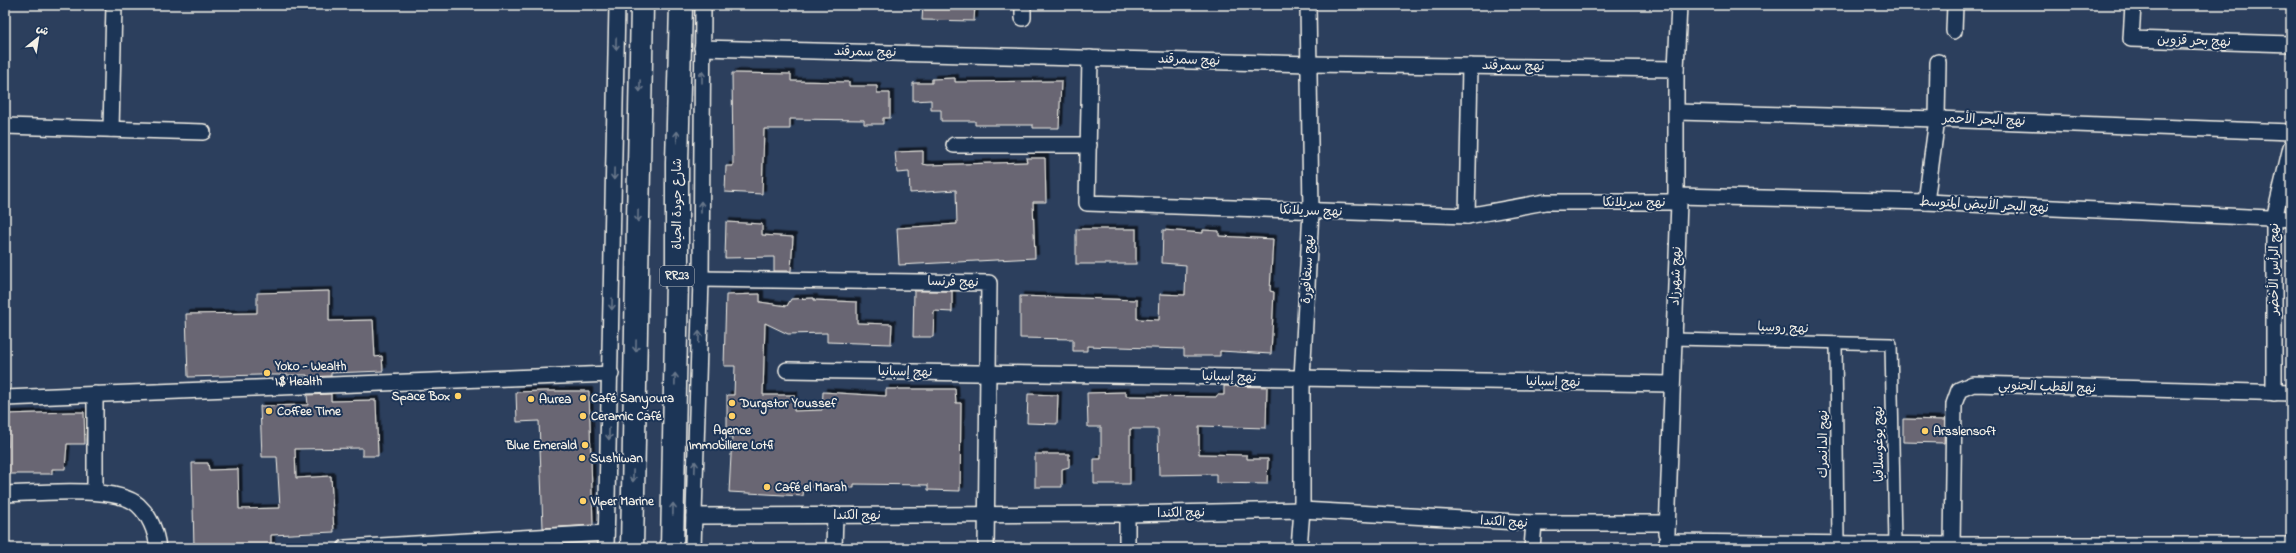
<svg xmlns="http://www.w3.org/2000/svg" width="2296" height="553" font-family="'Indie Flower','Playpen Sans Arabic',sans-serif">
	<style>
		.building { fill: #696673; stroke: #f4f1e8; filter: url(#shadow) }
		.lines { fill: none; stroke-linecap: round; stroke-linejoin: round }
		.pedestrian-casing { stroke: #f4f1e8; stroke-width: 14 }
		.minor-casing { stroke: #f4f1e8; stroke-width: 18 }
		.trunk-casing { stroke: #f4f1e8; stroke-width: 25 }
		.pedestrian { stroke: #1d3557; stroke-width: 11 }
		.minor { stroke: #1d3557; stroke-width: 15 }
		.trunk { stroke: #1d3557; stroke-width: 22 }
		.oneway { stroke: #68778a }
		.poi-dot { fill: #ffd166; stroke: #1d3557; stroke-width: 1.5 }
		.labels { text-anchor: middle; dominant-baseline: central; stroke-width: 4; stroke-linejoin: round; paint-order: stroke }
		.shield { fill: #1d3557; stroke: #b4b9bc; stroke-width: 1 }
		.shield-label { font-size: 12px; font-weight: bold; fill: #f4f1e8 }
		.street-label { font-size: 13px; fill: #f4f1e8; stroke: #1d3557 }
		.poi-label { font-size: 13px; font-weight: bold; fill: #f4f1e8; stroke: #1d3557; text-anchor: start }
	</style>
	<defs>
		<filter id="shadow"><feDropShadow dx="3.5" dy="-3.5" stdDeviation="0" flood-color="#0009"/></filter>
	</defs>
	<rect width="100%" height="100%" fill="#2c3f5d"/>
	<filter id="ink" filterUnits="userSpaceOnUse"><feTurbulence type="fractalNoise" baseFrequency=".025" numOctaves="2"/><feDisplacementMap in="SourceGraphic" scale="8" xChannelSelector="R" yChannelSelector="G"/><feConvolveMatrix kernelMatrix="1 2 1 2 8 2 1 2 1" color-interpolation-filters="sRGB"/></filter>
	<g filter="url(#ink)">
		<g class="building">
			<polygon points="923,5 975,5 974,21 922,20"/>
			<polygon points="732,73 791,74 791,81 849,82 849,86 877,86 877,93 890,93 890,118 883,118 883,124 864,124 864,120 790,119 790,129 764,129 762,194 725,192 726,166 733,166"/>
			<polygon points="955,78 955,82 1061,81 1059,128 1033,128 1033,125 975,125 975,121 941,121 941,110 931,110 931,100 913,101 913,83 932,83 932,79"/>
			<polygon points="923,151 923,164 928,165 1027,162 1026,158 1045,158 1046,202 1033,202 1035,258 899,265 897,228 957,224 956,190 910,193 909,172 897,173 895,152"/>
			<polygon points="726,222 762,224 762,235 793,237 791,271 774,271 774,257 725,258"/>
			<rect x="1076" y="229" width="60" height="35"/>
			<polygon points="1163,230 1203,233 1203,230 1219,231 1219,236 1273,239 1270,291 1274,292 1271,354 1220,351 1220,356 1184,356 1184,349 1087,346 1087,351 1073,351 1073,339 1020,338 1020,296 1137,300 1137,319 1159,320 1160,294 1185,295 1186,265 1162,263"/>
			<polygon points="329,291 329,321 373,320 375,357 382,356 383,371 331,373 331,376 307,377 307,375 259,375 188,377 186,314 257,313 257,293"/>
			<polygon points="914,291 952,291 952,312 934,311 933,337 913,337"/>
			<polygon points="760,294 760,302 787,306 791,299 814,298 814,300 857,302 857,323 892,324 891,344 827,342 827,333 788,334 765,323 763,395 794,395 794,411 822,410 823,392 886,396 886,389 955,389 956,403 961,403 960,491 928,490 928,485 854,484 854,488 804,487 803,496 729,492 732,437 727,437 727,395 734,395 735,366 724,366 726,295"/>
			<polygon points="1224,386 1267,387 1266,428 1199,426 1199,454 1247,455 1247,459 1268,459 1267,484 1216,483 1216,474 1159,475 1158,429 1130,429 1130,484 1094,484 1094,459 1101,459 1101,427 1088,427 1087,393 1126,392 1126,396 1217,397 1217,395 1224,395"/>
			<polygon points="544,391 589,391 593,525 543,528 539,421 517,422 516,392"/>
			<polygon points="331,394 331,401 376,400 378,456 362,456 362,448 295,449 296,478 331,476 334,532 271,535 271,547 194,548 192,463 208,463 209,470 238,469 239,509 280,508 277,457 262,457 260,406 308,405 307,395"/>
			<polygon points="1028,394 1058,395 1057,424 1027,423"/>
			<polygon points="69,412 84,412 85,444 67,444 65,469 52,469 52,474 5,474 5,447 8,447 7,414"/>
			<polygon points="1903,419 1945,420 1944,443 1903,442"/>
			<polygon points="1035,454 1069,454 1069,467 1062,469 1062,487 1035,487"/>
		</g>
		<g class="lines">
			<g class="pedestrian-casing">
				<g id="pedestrian">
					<polyline points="1673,339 1891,344 1895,544"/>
					<polyline points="1836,344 1838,544"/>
				</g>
			</g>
			<g class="minor-casing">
				<g id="minor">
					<polyline points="2133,5 2131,39 2291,44"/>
					<polyline points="1023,18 1023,5"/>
					<polyline points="1954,31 1955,5"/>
					<polyline points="702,48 1309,64 1676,69"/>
					<polyline points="1090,58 1087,203 1467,216 1545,202 1679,202"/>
					<polyline points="1677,112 1937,119 2291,132"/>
					<polyline points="5,126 203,132"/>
					<polyline points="111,129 114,5"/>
					<polyline points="954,145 1089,145"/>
					<polyline points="1676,196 1926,202 2291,219"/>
					<polyline points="1926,202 1937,119 1938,62"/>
					<polyline points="1467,216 1470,66"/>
					<polyline points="701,279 989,283 986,548"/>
					<polyline points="787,370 1671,384"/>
					<polyline points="2274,393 2274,219 2291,147"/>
					<polyline points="95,394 95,492"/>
					<polyline points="5,398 611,374"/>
					<path d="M5 494C34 493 117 485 138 505 150 516 156 532 158 548"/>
					<polyline points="1127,514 1127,548"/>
					<polyline points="694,516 1127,514 1302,510 1534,523 1667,523"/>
					<polyline points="1667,533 1679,202 1676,196 1676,69 1679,5"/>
					<polyline points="1667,542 1952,545 2291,545"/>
					<polyline points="1952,545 1954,404 1959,390 1973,384 2291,393"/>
					<polyline points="345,548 606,533"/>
					<polyline points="606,548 617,5"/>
					<polyline points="693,548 701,279 703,5"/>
					<polyline points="834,548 835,515"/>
					<polyline points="1299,548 1302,510 1302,378 1311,211 1308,5"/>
					<polyline points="1532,548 1534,523"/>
				</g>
			</g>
			<g class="trunk-casing">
				<g id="trunk">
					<polyline points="632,548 642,5"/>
					<polyline points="672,548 677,279 677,163 681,5"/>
				</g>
			</g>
			<use href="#pedestrian" class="pedestrian"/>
			<use href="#minor" class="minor"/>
			<use href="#trunk" class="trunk"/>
		</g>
		<defs><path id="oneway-shaft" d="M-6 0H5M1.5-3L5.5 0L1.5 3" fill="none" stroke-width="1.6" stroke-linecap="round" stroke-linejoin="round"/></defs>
		<g class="oneway">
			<use href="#oneway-shaft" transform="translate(616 44) rotate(91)"/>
			<use href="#oneway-shaft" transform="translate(702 77) rotate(-90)"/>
			<use href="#oneway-shaft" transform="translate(640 86) rotate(91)"/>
			<use href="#oneway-shaft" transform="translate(677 137) rotate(-88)"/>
			<use href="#oneway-shaft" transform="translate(614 174) rotate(91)"/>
			<use href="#oneway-shaft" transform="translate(701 207) rotate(-90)"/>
			<use href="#oneway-shaft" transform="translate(638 216) rotate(91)"/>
			<use href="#oneway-shaft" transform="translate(612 304) rotate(91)"/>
			<use href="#oneway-shaft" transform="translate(699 337) rotate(-88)"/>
			<use href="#oneway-shaft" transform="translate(636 346) rotate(91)"/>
			<use href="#oneway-shaft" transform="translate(675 379) rotate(-89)"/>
			<use href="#oneway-shaft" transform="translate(609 434) rotate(91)"/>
			<use href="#oneway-shaft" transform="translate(695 467) rotate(-88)"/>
			<use href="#oneway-shaft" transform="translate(633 476) rotate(91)"/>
			<use href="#oneway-shaft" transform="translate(673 509) rotate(-89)"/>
		</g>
	</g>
	<g class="poi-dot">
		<circle cx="267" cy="373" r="4"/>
		<circle cx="458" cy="396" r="4"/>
		<circle cx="583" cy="398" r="4"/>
		<circle cx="531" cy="399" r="4"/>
		<circle cx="732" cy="403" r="4"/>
		<circle cx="269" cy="411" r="4"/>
		<circle cx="583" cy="416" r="4"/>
		<circle cx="732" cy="416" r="4"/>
		<circle cx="1925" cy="431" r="4"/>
		<circle cx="585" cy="445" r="4"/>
		<circle cx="582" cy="458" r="4"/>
		<circle cx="767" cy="487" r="4"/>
		<circle cx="583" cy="501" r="4"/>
	</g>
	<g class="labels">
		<rect class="shield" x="660" y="266" width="34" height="20" rx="3"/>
		<g class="shield-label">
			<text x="677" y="276">RR23</text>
		</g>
		<g class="street-label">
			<text transform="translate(2194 41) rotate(2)">نهج بحر قزوين</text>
			<text transform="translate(865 52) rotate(1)">نهج سمرقند</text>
			<text transform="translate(1189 60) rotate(2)">نهج سمرقند</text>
			<text transform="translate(1513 66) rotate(1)">نهج سمرقند</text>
			<text transform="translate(1984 120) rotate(2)">نهج البحر الأحمر</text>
			<text x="1634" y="202">نهج سريلانكا</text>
			<text transform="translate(677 204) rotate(-90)">شارع جودة الحياة</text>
			<text transform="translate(1984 205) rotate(3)">نهج البحر الأبيض المتوسط</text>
			<text transform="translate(1311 211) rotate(2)">نهج سريلانكا</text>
			<text transform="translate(1308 269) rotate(-87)">نهج سنغافورة</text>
			<text transform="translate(2274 269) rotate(-90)">نهج الرأس الأخضر</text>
			<text transform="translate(1676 276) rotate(-88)">نهج شهرزاد</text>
			<text transform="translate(953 282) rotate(1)">نهج فرنسا</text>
			<text transform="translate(1783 328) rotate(2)">نهج روسيا</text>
			<text transform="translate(905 372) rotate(1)">نهج إسبانيا</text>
			<text transform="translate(1229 377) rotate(1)">نهج إسبانيا</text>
			<text transform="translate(1553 382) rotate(1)">نهج إسبانيا</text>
			<text transform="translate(2047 387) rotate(2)">نهج القطب الجنوبي</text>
			<text transform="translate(1823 444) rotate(-90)">نهج الدانمرك</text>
			<text transform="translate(1879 444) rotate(-91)">نهج يوغوسلافيا</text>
			<text transform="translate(1181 513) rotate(-1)">نهج الكندا</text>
			<text x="857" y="515">نهج الكندا</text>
			<text transform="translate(1504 522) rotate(3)">نهج الكندا</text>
		</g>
		<g class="poi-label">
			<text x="275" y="366">Yoko - Wealth<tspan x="275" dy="15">I$ Health</tspan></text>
			<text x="450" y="396" text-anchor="end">Space Box</text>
			<text x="591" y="398">Café Sanyoura</text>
			<text x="539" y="399">Aurea</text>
			<text x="740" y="403">Durgstor Youssef</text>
			<text x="277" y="411">Coffee Time</text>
			<text x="591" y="416">Ceramic Café</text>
			<text x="732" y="430" text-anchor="middle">Agence<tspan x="732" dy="15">Immobiliere Lotfi</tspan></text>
			<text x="1933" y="431">Arsslensoft</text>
			<text x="577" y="445" text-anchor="end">Blue Emerald</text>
			<text x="590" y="458">Sushiwan</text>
			<text x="775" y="487">Café el Marah</text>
			<text x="591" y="501">Viper Marine</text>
		</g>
	</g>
	<rect width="2296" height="553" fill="none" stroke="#1d3557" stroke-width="20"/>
	<rect x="10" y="10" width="2276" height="533" fill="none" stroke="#f4f1e8" stroke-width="1.5" filter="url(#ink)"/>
	<g transform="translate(38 38) rotate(30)" stroke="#1d3557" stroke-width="3" paint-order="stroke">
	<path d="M0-3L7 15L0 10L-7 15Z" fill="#f4f1e8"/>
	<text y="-6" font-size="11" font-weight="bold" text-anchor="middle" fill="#f4f1e8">ش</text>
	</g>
</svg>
